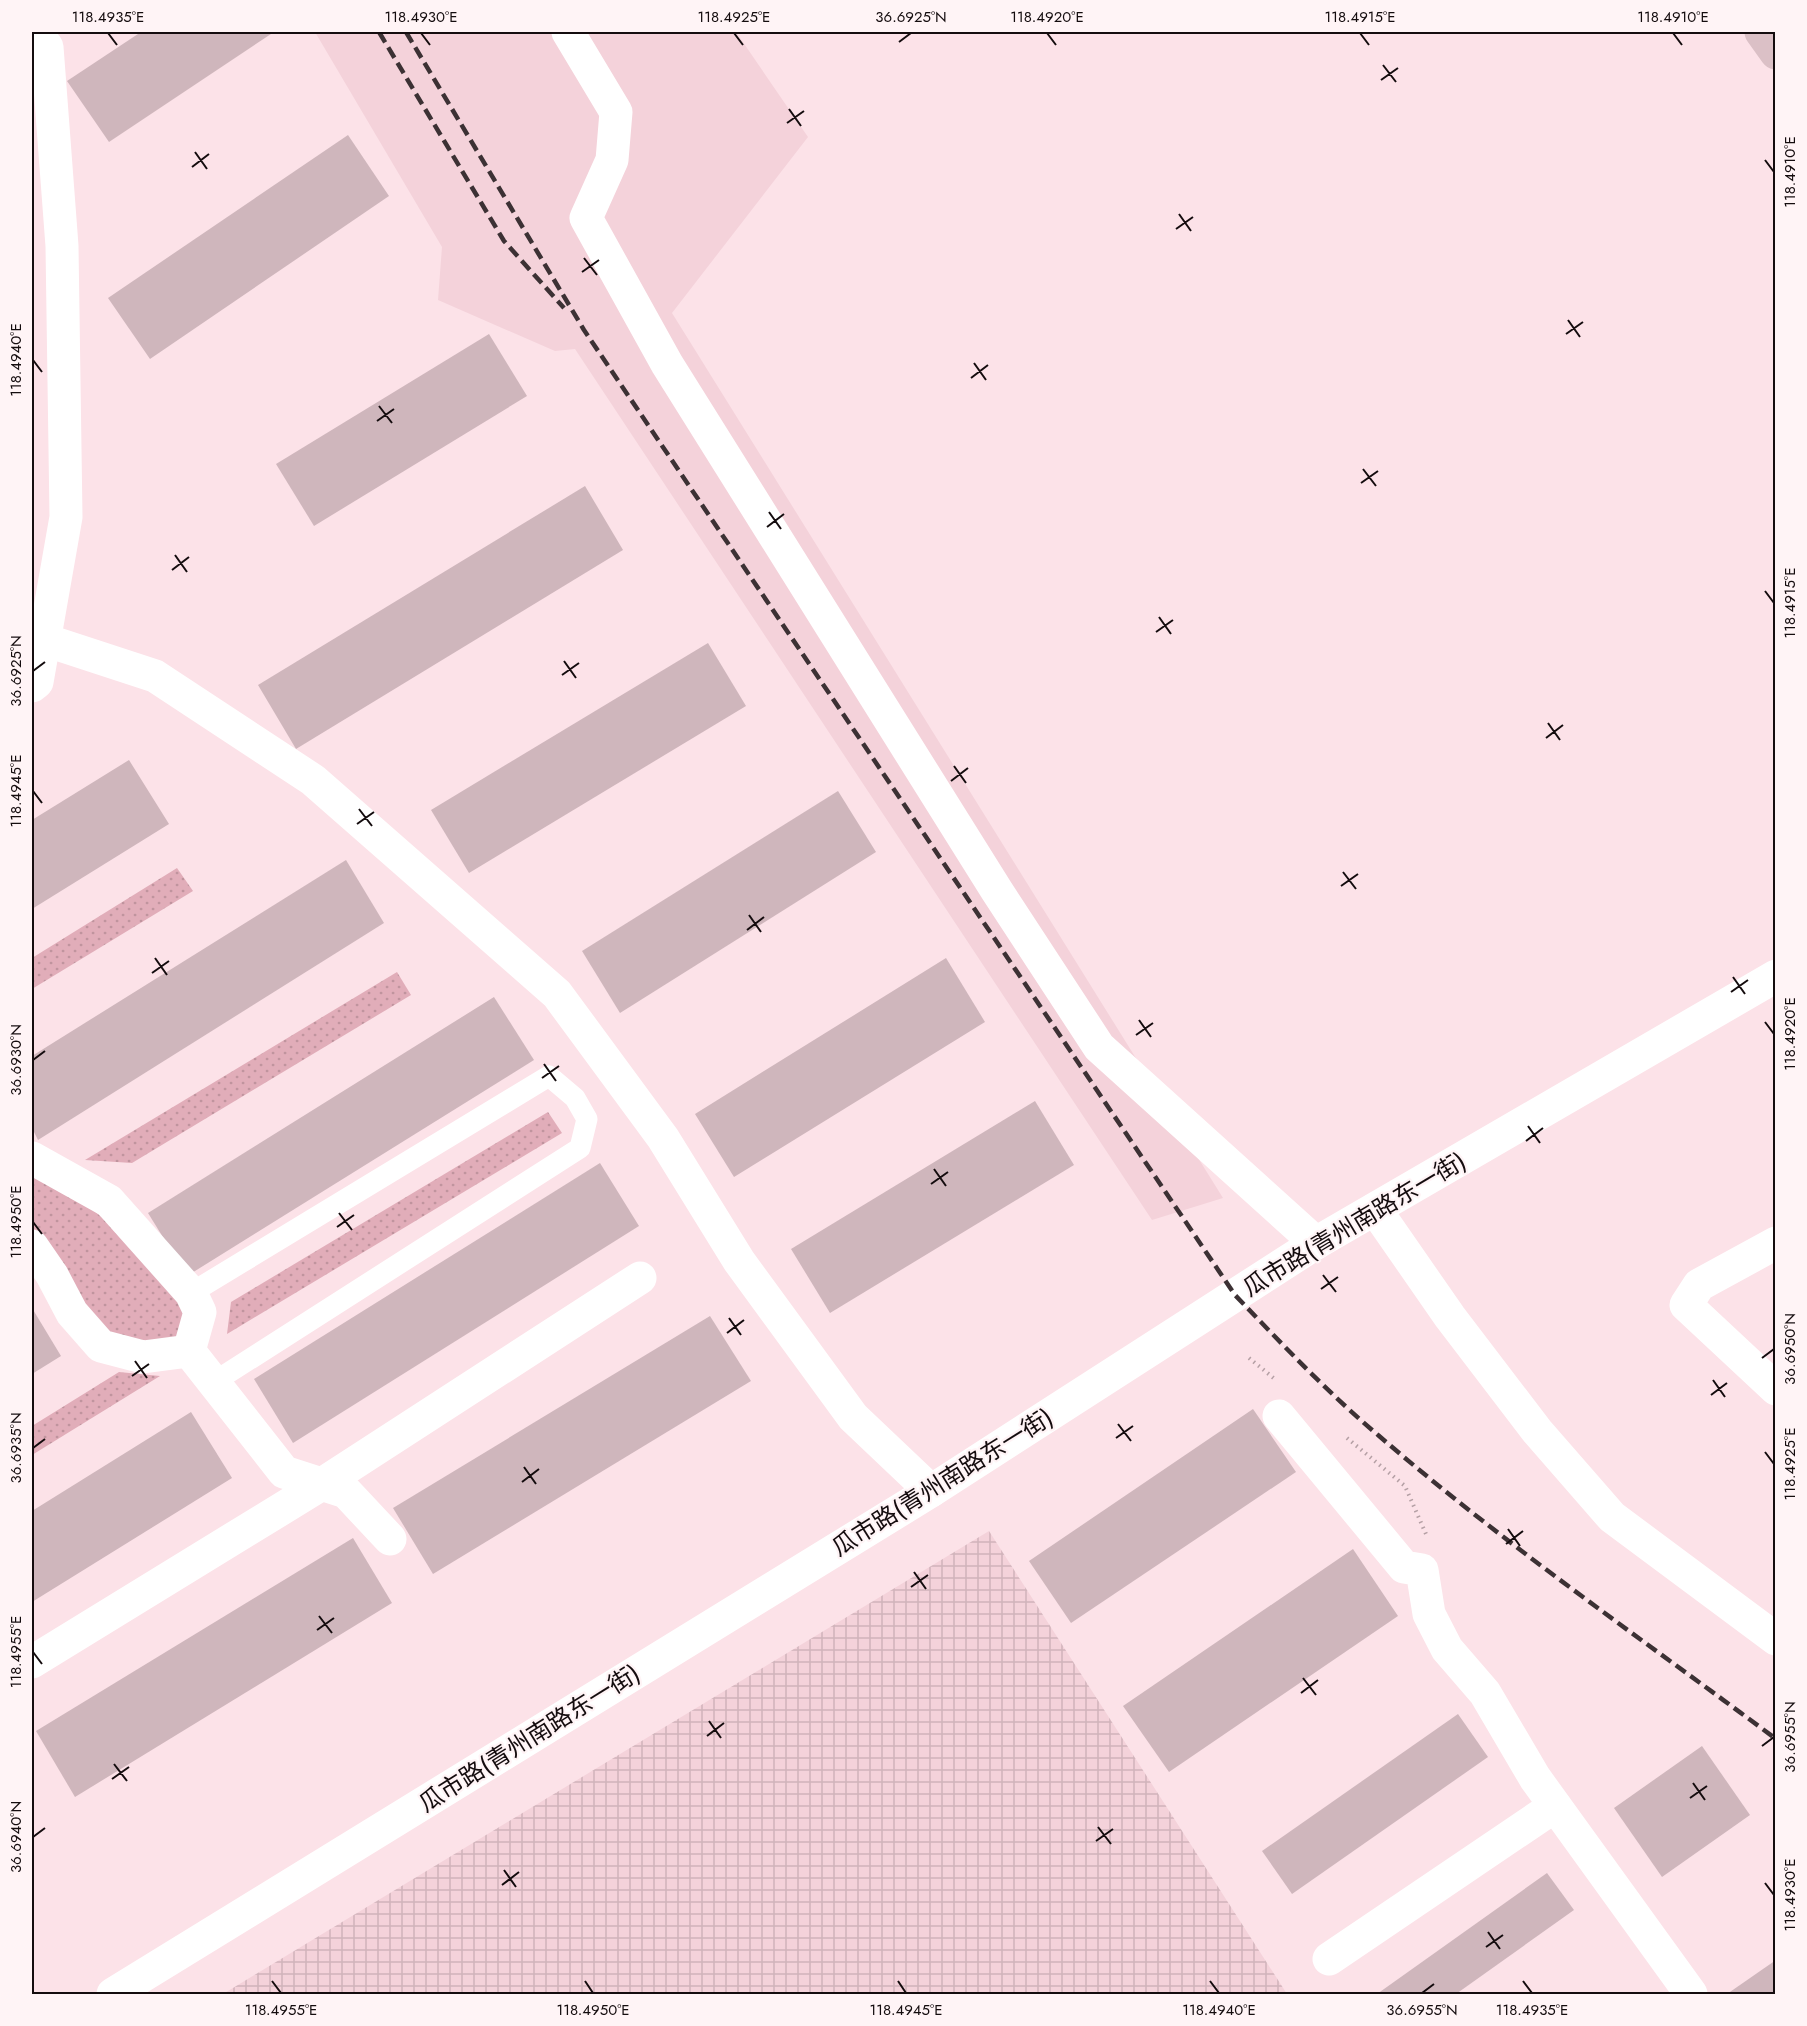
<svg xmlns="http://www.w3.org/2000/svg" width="1807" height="2026" font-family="Jost,'Noto Sans SC',sans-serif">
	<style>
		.built { fill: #f4d2da }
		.industrial { fill: url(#industrial-grid) }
		.park { fill: url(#park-dots) }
		.building { fill: #cfb6bc }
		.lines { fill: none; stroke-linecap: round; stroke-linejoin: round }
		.path { stroke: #b5a0a5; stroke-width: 4; stroke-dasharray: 1.5 4.5; stroke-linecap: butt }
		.service { stroke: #fff; stroke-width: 21 }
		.minor { stroke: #fff; stroke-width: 33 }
		.tertiary { stroke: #fff; stroke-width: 33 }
		.primary { stroke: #dbc0c6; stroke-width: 33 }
		.rail { stroke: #3c3134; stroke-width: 4.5; stroke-dasharray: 12 6; stroke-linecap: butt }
		.ticks { fill: none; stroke: #140c0e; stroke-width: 2 }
		.labels { text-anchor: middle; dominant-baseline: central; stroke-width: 4.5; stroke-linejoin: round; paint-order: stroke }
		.street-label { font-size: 24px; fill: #140c0e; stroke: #fff4f6 }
		.neatline { fill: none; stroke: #140c0e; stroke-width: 2 }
		.ticks-label { font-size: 15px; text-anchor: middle; fill: #140c0e }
	</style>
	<defs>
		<pattern id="industrial-grid" width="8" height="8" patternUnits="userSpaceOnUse" patternTransform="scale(1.5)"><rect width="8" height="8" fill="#f4d2da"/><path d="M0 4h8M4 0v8" fill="none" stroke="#d0b3ba"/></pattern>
		<pattern id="park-dots" width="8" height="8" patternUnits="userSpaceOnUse" patternTransform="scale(1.5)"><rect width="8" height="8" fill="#e1adb9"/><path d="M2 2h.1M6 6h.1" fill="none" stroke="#c0949e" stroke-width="1.8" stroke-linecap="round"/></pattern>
	</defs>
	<rect width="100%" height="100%" fill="#fce2e8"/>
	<polygon class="built" points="315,32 736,32 808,137 672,313 1223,1198 1152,1220 575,349 555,351 438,300 442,247"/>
	<polygon class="industrial" points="989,1531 1287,1994 223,1994"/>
	<g class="park">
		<polygon points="177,868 193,891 32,989 32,958"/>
		<polygon points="397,972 411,995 132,1163 85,1160"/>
		<polygon points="548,1112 562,1133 227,1334 231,1302"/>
		<polygon points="32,1158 191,1293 189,1351 101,1346 32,1246"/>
		<polygon points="119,1372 160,1376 32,1455 32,1426"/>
	</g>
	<g class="building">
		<polygon points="141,32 274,32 109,142 67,81"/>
		<polygon points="348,135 389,196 150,359 108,298"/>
		<polygon points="489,334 527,396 314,526 276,464"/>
		<polygon points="585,486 623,550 296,749 258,685"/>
		<polygon points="708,643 746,706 469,873 431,810"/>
		<polygon points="129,760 169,824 32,909 32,820"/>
		<polygon points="838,791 876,852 620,1013 582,951"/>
		<polygon points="346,860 384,923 38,1140 32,1128 32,1056"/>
		<polygon points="946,958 985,1022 734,1177 695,1114"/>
		<polygon points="494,997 534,1060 187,1276 148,1213"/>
		<polygon points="1035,1101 1074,1165 830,1313 791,1249"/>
		<polygon points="600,1163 639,1226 293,1443 254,1379"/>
		<polygon points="32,1308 61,1356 32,1374"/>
		<polygon points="710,1316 751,1381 433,1574 393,1508"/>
		<polygon points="1253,1409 1296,1472 1071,1623 1029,1561"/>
		<polygon points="191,1412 232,1478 32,1602 32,1511"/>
		<polygon points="353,1538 392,1603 75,1797 36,1731"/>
		<polygon points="1353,1549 1398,1616 1169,1772 1123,1706"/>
		<polygon points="1458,1714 1488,1757 1292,1894 1262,1851"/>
		<polygon points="1702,1746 1750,1815 1662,1877 1614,1808"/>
		<polygon points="1547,1873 1574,1910 1456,1994 1377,1994"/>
		<polygon points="1776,1960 1776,1994 1727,1994"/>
	</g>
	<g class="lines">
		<g class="path">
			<polyline points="1249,1358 1276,1380"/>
			<polyline points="1347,1438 1405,1486 1426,1534"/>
		</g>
		<polyline class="service" points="191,1293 549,1076 575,1098 587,1119 580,1148 214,1382"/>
		<g class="minor">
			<polyline points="568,32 616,112 612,160 586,218 667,364 997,891 1099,1047 1316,1243"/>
			<polyline points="45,640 155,676 313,780 557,994 663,1138 739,1261 853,1417 931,1491"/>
			<polyline points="32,686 37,682 66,517 62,246 47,47 36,32"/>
			<polyline points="32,1158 109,1201 191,1293 200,1312 189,1351"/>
			<polyline points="1776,1243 1699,1285 1686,1305 1776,1389"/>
			<polyline points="32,1246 52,1275 72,1313 101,1346 143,1357 189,1351"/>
			<polyline points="189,1351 284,1472 346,1492 390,1539"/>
			<polyline points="1279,1416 1404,1567 1422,1570 1429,1614 1447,1649 1485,1693 1535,1778 1691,1994"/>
			<polyline points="32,1662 322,1484 640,1278"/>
			<polyline points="1329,1959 1555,1806"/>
		</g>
		<g class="tertiary">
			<polyline points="1375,1209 1450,1317 1537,1431 1612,1517 1776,1639"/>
			<polyline points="113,1994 931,1491 1316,1243 1776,976"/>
		</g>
		<polyline class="primary" points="1761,32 1776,53"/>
		<g class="rail">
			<polyline points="379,32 504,241 564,308"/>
			<path d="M406 32 584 330 1235 1295C1281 1343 1327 1392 1378 1435 1504 1544 1642 1639 1776 1739"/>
		</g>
	</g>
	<path class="ticks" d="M108 33 117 45M421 33 430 45M734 33 743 45M1047 33 1056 45M1360 33 1369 45M1673 33 1682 45M899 42 911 33M1383 65 1396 82M1381 80 1398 68M789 109 801 126M787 123 804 111M195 152 207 169M1765 160 1774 172M192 167 209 154M1179 214 1191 231M1176 229 1193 217M584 258 597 275M582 272 599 260M1568 320 1580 337M1566 334 1583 322M33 360 42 372M974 363 986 380M971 378 988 365M379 406 392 423M377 421 394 409M1363 469 1376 486M1361 483 1378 471M769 512 781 529M767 527 784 514M175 555 187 572M172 570 189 557M1765 591 1774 603M1159 617 1171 634M1156 632 1173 620M564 661 576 678M33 671 45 662M562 675 579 663M1548 723 1560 740M1546 738 1563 725M954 766 966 783M951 781 968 768M33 791 42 803M359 809 372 826M357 824 374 812M1343 872 1356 889M1341 886 1358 874M749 915 761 932M747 930 764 917M155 958 167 975M152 973 169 961M1733 977 1745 994M1731 992 1748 980M1139 1020 1151 1037M1765 1022 1774 1034M1136 1035 1153 1023M33 1060 45 1051M544 1064 556 1081M542 1078 559 1066M1528 1126 1540 1143M1526 1141 1543 1128M934 1169 946 1186M931 1184 948 1172M339 1213 352 1230M33 1222 42 1234M337 1227 354 1215M1323 1275 1336 1292M1321 1289 1338 1277M729 1318 741 1335M727 1333 744 1320M1762 1358 1774 1349M135 1361 147 1378M132 1376 149 1364M1713 1380 1725 1397M1711 1395 1727 1383M1118 1424 1131 1441M1116 1438 1133 1426M33 1448 45 1439M1765 1452 1774 1464M524 1467 536 1484M522 1482 539 1469M1508 1529 1520 1546M1506 1544 1523 1531M914 1572 926 1589M911 1587 928 1575M319 1616 332 1633M317 1630 334 1618M33 1652 42 1664M1303 1678 1316 1695M1301 1693 1318 1680M709 1721 721 1738M707 1736 724 1723M1762 1746 1774 1737M114 1764 127 1781M112 1779 129 1767M1693 1783 1705 1800M1690 1798 1707 1786M1098 1827 1111 1844M33 1837 45 1828M1096 1841 1113 1829M504 1870 516 1887M1765 1883 1774 1895M502 1885 519 1872M1488 1932 1500 1949M1486 1947 1503 1935M272 1981 281 1993M585 1981 593 1993M898 1981 906 1993M1210 1981 1219 1993M1523 1981 1532 1993M1422 1993 1434 1984"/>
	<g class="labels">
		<g class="street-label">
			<text transform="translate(1354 1224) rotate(-31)">瓜市路(青州南路东一街)</text>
			<text transform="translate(942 1482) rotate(-32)">瓜市路(青州南路东一街)</text>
			<text transform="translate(529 1738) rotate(-32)">瓜市路(青州南路东一街)</text>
		</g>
	</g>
	<rect width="1807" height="2026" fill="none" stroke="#fff4f6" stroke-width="66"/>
	<rect x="33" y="33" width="1741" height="1960" class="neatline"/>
	<g class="ticks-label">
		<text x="108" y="22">118.4935°E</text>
		<text x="421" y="22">118.4930°E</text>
		<text x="734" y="22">118.4925°E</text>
		<text x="911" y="22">36.6925°N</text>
		<text x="1047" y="22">118.4920°E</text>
		<text x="1360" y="22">118.4915°E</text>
		<text x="1673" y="22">118.4910°E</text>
		<text transform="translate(1790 172) rotate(-90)" y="5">118.4910°E</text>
		<text transform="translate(16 360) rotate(-90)" y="5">118.4940°E</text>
		<text transform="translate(1790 603) rotate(-90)" y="5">118.4915°E</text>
		<text transform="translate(16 671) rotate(-90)" y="5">36.6925°N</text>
		<text transform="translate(16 791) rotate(-90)" y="5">118.4945°E</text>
		<text transform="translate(1790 1034) rotate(-90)" y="5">118.4920°E</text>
		<text transform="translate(16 1060) rotate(-90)" y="5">36.6930°N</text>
		<text transform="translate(16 1222) rotate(-90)" y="5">118.4950°E</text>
		<text transform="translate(1790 1349) rotate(-90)" y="5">36.6950°N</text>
		<text transform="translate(16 1448) rotate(-90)" y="5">36.6935°N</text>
		<text transform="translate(1790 1464) rotate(-90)" y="5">118.4925°E</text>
		<text transform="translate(16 1652) rotate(-90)" y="5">118.4955°E</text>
		<text transform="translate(1790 1737) rotate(-90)" y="5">36.6955°N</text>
		<text transform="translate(16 1837) rotate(-90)" y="5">36.6940°N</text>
		<text transform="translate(1790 1895) rotate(-90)" y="5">118.4930°E</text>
		<text x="281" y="2015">118.4955°E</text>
		<text x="593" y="2015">118.4950°E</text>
		<text x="906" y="2015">118.4945°E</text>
		<text x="1219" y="2015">118.4940°E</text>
		<text x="1422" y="2015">36.6955°N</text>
		<text x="1532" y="2015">118.4935°E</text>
	</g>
</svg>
